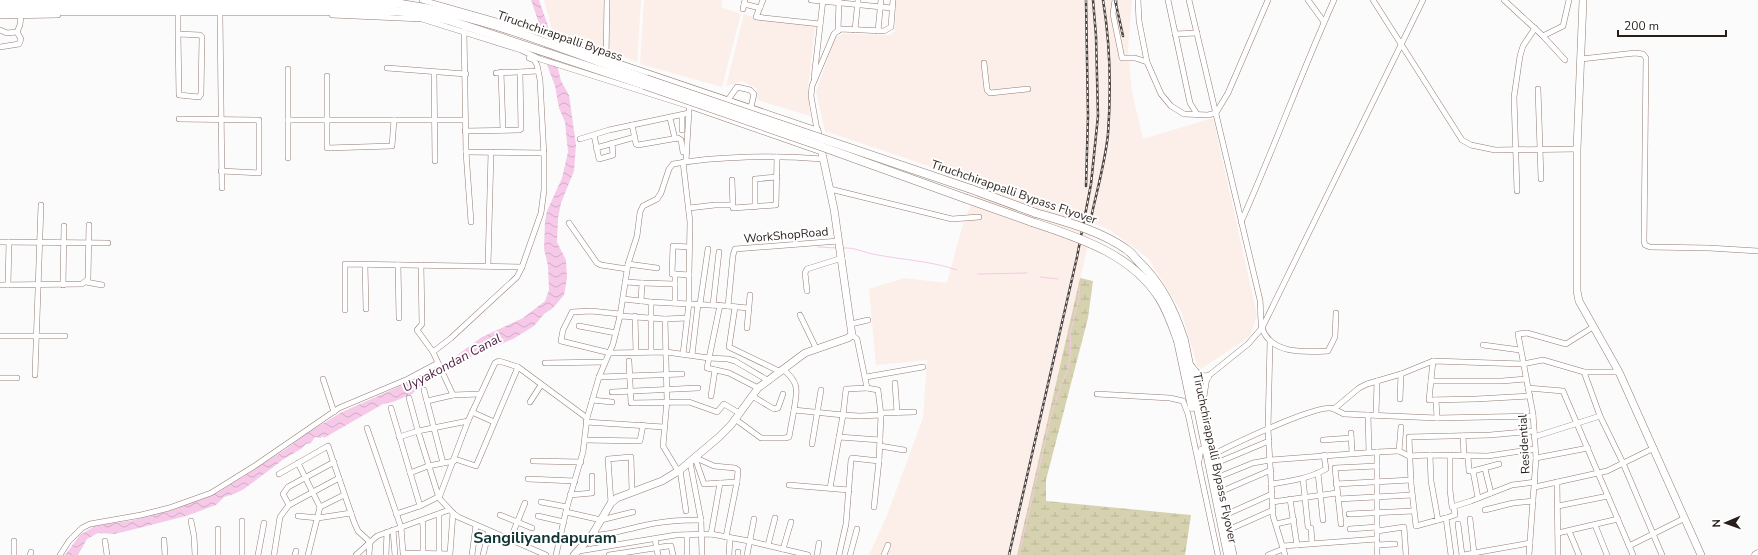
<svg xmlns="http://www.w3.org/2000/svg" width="1758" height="555" font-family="'Nunito Sans',sans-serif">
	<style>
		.built { fill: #fceee9 }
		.wetland { fill: url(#wetland-marsh) }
		.water { fill: url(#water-waves) }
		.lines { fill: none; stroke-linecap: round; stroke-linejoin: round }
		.stream { stroke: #f5c9e7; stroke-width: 1 }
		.minor-casing { stroke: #947c74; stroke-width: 6 }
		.major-casing { stroke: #947c74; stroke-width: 8 }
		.highway-casing { stroke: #947c74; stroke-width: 9 }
		.minor { stroke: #fff; stroke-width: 5 }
		.major { stroke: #fff; stroke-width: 7 }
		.highway { stroke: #fff; stroke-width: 8 }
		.rail-casing { stroke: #4b4340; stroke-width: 2.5 }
		.rail { stroke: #fff; stroke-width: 1; stroke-dasharray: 3; stroke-linecap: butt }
		.highway-bridge-casing { stroke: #947c74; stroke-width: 9; stroke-linecap: butt }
		.highway-bridge { stroke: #fff; stroke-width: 8 }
		.labels { text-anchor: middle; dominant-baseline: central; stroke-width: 4; stroke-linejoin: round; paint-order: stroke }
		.street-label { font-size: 12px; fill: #281f1b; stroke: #fff }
		.water-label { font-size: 13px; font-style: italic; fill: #4e1b42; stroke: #fff }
		.district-label { font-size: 16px; font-weight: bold; fill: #113434; stroke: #fff }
	</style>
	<defs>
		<pattern id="wetland-marsh" width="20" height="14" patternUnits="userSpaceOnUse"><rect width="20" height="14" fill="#d6d2b0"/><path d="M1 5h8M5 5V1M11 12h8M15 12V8" fill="none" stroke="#b8b497"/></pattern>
		<pattern id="water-waves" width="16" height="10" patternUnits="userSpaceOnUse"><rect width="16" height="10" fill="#f5c9e7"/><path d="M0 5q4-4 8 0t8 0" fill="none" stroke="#d2acc6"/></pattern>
	</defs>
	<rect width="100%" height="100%" fill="#fbfbfb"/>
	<g class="built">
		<polygon points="544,0 641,0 637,62 552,29"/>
		<polygon points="644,0 722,0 721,7 741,14 722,87 640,64"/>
		<polygon points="896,0 1132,0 1128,50 1132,92 1143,139 1213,118 1257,315 1250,336 1201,369 1197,365 1181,311 1148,258 1110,230 1093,223 1017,555 869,555 886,518 923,418 927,360 876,365 869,289 904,278 947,283 962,227 971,205 982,184 825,131 816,92 835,38 842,34 890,35 895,31"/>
		<polygon points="744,14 755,18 815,26 808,88 810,116 757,100 757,89 742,81 726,86"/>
	</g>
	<polygon class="wetland" points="1080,278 1093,281 1088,318 1046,480 1046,501 1191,515 1185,555 1017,555"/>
	<polygon class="water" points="531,0 539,0 547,23 561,81 569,95 576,145 574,171 561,203 558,218 557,242 566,260 567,278 564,295 553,308 544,314 534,326 513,339 456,363 434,379 420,386 412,394 393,402 383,404 324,438 323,436 320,438 315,437 311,443 306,444 301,449 284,459 244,489 234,494 224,497 216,505 186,516 131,530 114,534 98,533 87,539 78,555 65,555 80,535 95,526 134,520 166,512 217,493 286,449 306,434 342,412 396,388 445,364 482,337 523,318 545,301 549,290 548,266 544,249 545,221 547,211 562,178 568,152 565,122 559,108 555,86 546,62 545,49 540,26"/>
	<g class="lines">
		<g class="stream">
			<polyline points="818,247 837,248"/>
			<path d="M842 248C856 247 864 253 878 255 904 260 931 261 957 270"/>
			<polyline points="978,274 1027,273"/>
			<polyline points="1040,277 1058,279"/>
			<polyline points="1019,555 1051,416 1061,385 1068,370 1071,347 1070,334 1079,299 1079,286"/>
		</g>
		<g class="minor-casing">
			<g id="minor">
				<polyline points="422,0 539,33 584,51 817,130 811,96 812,86 834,34 840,29 884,31 891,27 893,0"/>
				<polyline points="763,0 756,17 820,24"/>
				<polyline points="811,0 892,8"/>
				<polyline points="1115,0 1113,14 1122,58 1135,58 1147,62 1161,94 1171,106 1184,114 1208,115 1216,113 1228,93 1268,0"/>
				<polyline points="1138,0 1139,21 1147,62"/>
				<polyline points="1168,0 1190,103 1197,114"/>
				<path d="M1189 0 1260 300C1261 307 1260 323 1262 328 1271 355 1306 352 1328 351L1335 337 1336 313"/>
				<polyline points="1308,0 1324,22"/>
				<polyline points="1373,0 1462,140 1471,145 1495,150 1577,149"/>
				<polyline points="1504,0 1543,36 1565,60"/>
				<polyline points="744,4 760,8"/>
				<polyline points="743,9 745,0"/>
				<polyline points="178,14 178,34 200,35 202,37 201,94 199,97 179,95 178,34"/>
				<polyline points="220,14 222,188"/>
				<polyline points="332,15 422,19 521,50 540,59 689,106 821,152"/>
				<polyline points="0,16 58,15"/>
				<polyline points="0,30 7,33 17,32 20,25 21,15"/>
				<polyline points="855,30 858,0"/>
				<polyline points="464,31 466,152 544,153"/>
				<polyline points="838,31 839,0"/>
				<polyline points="878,31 881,0"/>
				<polyline points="1175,34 1197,33"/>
				<polyline points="1543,36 1563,26 1569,0"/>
				<polyline points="0,47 19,44 21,39 17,32"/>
				<polyline points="606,58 607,0"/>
				<polyline points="1581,59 1635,53 1643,54 1646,58 1644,241 1645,245 1650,247 1709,248 1758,251"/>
				<polyline points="984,63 987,90 990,93 1028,89"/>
				<polyline points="387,68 466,74"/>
				<polyline points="288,69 288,158"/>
				<polyline points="501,72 503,130"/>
				<polyline points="434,73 435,161"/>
				<polyline points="496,73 538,71"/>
				<polyline points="327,76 327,148 392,146 394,120"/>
				<polyline points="814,78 823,0"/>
				<polyline points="1538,89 1541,179"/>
				<polyline points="728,100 737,87 750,90 754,94 751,107"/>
				<polyline points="670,118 675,139"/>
				<polyline points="179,119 259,120 259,173 221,171"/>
				<polyline points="288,120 465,120"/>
				<polyline points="632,125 636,144 638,145 678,138 681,140 683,152 687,152"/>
				<polyline points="682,130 682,115"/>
				<polyline points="465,131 519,130 521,129 520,72"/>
				<polyline points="594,135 599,159 613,155 612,143"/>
				<polyline points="580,139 609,130 689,113"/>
				<polyline points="596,148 635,137"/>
				<polyline points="466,152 471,222"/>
				<polyline points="686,161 689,110"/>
				<polyline points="732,180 733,208 776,205 777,157"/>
				<polyline points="830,189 952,219 979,217"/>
				<polyline points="1517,191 1514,97 1520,56 1523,46 1535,28"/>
				<polyline points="755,207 755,179 777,177"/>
				<polyline points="689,208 715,205 732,205"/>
				<path d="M1241 222C1274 149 1301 73 1334 0"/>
				<polyline points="569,223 597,263 601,265 627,269"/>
				<polyline points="0,242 108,243"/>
				<polyline points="628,264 657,268"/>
				<polyline points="365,265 366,309"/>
				<polyline points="398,265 399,318"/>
				<polyline points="421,265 422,324 417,330 433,352"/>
				<polyline points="488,266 491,152"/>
				<polyline points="675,274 689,275 690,222 683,162"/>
				<polyline points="86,282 102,285"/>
				<polyline points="625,282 642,283 641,301"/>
				<polyline points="642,283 675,284"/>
				<polyline points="0,285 82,284 88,279 89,225"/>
				<polyline points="8,285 9,242"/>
				<polyline points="63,285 64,226"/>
				<polyline points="807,291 805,273 807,269 842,258"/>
				<polyline points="623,299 651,302 728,306"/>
				<polyline points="675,303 675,274 672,274 673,246 689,247"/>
				<polyline points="700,304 708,249"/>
				<polyline points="713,305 719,252"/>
				<polyline points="720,305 707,368 729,373 758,388"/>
				<polyline points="735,307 729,347 781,372"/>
				<polyline points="748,308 728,306 733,255 735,249 839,241"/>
				<polyline points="345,310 345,264 522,267"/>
				<polyline points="620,314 591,311 572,312 563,330 561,341 610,353 666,352 709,358 728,359 735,361 769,381"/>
				<polyline points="800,315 816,348"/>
				<polyline points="620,316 665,319 667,400 663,446 678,471"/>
				<polyline points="635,316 636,352"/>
				<polyline points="665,319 687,318"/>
				<polyline points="851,324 868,320"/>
				<polyline points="579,326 616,333"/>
				<polyline points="747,328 750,295"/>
				<polyline points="0,336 65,336"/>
				<polyline points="1270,342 1268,429 1273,516 1285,555"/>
				<polyline points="1483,345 1520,350"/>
				<polyline points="651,352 651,302"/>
				<polyline points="683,354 689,303 689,275"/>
				<polyline points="692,355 698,304"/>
				<polyline points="629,361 631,403 689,402 717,412 724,404 739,413"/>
				<polyline points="1433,361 1429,400 1476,399 1530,396"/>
				<polyline points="545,363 605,362"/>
				<path d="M784 370C800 384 797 391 794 410L843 415 846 389 867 388 857 339 852 335"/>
				<polyline points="1584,372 1600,416 1623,463 1662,555"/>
				<polyline points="35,375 41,205"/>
				<polyline points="599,377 682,374"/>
				<polyline points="866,377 923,367"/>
				<polyline points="0,378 17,378"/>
				<polyline points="323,379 334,412"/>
				<polyline points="1431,381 1502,381 1526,379"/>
				<polyline points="895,383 897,412"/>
				<polyline points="1528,388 1563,391 1633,555"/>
				<polyline points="424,390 443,463"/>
				<polyline points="612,392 698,388"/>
				<polyline points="480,394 453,395 433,352 451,338 517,277 522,267 541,213 544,190 544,157 540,80 537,65 534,60 529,58"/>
				<polyline points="1097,394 1170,398 1183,401 1188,414 1218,555"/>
				<polyline points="711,396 715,370"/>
				<polyline points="752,396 774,409 778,408 783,394"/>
				<polyline points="1400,399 1401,374"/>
				<polyline points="592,400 612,402"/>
				<polyline points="1436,400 1437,418"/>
				<polyline points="427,401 453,395"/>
				<polyline points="530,402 541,385"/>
				<polyline points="391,408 420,506 396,514"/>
				<polyline points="1334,409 1344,414 1437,418 1533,416"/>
				<polyline points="472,412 494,422"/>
				<polyline points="881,413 914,412"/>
				<polyline points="1368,415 1369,452"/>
				<polyline points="1376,415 1377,381"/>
				<polyline points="735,419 761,438 785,438 789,437 794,410"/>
				<polyline points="586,422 664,427"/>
				<polyline points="367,428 401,527 403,553 450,554 453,513"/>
				<polyline points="1534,431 1490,435 1409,437 1411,483 1416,526 1438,520 1431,481 1430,455 1488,456 1535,449"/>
				<polyline points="1351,433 1352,453"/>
				<polyline points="1463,436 1464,456"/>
				<polyline points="399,437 418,431 409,398"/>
				<polyline points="839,437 880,440"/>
				<polyline points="1534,437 1600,416"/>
				<polyline points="585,440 640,441 643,425"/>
				<polyline points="1323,440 1351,438"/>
				<polyline points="812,444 821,390"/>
				<polyline points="880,446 904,450"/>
				<polyline points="1399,451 1409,456 1430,455"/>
				<polyline points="1377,452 1399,451 1401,427"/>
				<path d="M1212 455C1230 446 1320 402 1334 409L1359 388 1367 384 1401 374 1433 361 1523 364 1543 360 1584 372H1619"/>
				<polyline points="1450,455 1450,490 1452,507 1471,501 1512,485 1535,482"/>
				<polyline points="1468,456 1469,471 1473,471"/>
				<polyline points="695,458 704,484 737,482 726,537"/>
				<polyline points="696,458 714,466 735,468 738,470 737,482"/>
				<polyline points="1536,458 1588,448"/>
				<polyline points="455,459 476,466 518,367"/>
				<polyline points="533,461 581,462"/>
				<polyline points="1199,461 1201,449"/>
				<polyline points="690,462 701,520 702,555"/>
				<polyline points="298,463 320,507 308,555"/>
				<polyline points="1214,464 1269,441"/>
				<polyline points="1485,469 1491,493"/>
				<polyline points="680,470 686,511"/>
				<polyline points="410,473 428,466 454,461"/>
				<polyline points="1318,473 1323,520"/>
				<polyline points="279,474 328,446 354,522 358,531 370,542 369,555"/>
				<polyline points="1216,478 1253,463 1270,460 1377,452 1377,539 1283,546"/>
				<polyline points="528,479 575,481"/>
				<polyline points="1303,479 1308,527 1311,528 1312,543"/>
				<polyline points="1557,482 1558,555"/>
				<path d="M1271 484C1291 481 1308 479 1326 469L1324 455"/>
				<polyline points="1336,484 1411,480"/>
				<polyline points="789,485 849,490"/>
				<polyline points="1535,487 1607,471 1654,448"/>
				<polyline points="830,488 843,415 860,416 881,415 878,390 867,388"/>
				<polyline points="1220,492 1271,470"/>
				<polyline points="570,495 592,493 592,476"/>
				<polyline points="439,498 418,431 468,421"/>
				<polyline points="1478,498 1473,471 1499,464"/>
				<polyline points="1290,499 1297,545"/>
				<polyline points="1338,499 1412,495"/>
				<polyline points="541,502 567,507"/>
				<polyline points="1272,502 1337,493"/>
				<polyline points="611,503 608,459 631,457 632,491"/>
				<polyline points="289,505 339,478"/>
				<polyline points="420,506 438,497"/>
				<polyline points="1558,506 1608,496"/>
				<polyline points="320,507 344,495"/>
				<polyline points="874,507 879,461"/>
				<polyline points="1485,510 1513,503 1533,501"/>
				<polyline points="566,512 601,520 633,512"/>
				<polyline points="439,514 439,555"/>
				<polyline points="1349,514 1413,511"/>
				<polyline points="500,515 532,528"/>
				<polyline points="1225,515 1272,494"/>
				<polyline points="298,516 318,518 351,513"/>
				<polyline points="538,516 564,522"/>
				<polyline points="1446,518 1455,515 1454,507"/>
				<polyline points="1470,519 1474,553 1530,543"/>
				<polyline points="422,520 423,526 423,555"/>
				<polyline points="1438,520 1446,518 1451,555"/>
				<polyline points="191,521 194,536 195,555"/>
				<polyline points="242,521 242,555"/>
				<polyline points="1276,524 1294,520"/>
				<polyline points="1341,524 1335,468 1377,466"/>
				<polyline points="1458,524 1462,555"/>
				<polyline points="1595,525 1607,555"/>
				<polyline points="1350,529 1377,527"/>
				<polyline points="393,530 395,555"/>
				<polyline points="1228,530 1273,510"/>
				<polyline points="1377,531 1404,527 1406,555"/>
				<polyline points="1569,531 1579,555"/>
				<polyline points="1558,533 1618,519"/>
				<polyline points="711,534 720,483"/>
				<path d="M592 535C609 536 626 529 642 526 661 521 682 520 701 520"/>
				<polyline points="655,539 658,555"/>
				<polyline points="164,540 165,555"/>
				<polyline points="510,540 525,503"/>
				<polyline points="105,541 107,555"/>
				<polyline points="1377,542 1377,555"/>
				<polyline points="768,545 775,518"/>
				<polyline points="1377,545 1395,544"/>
				<polyline points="1629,546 1685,518"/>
				<polyline points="783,549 791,522"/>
				<polyline points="579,551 676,535 711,534 749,541 808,555"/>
				<polyline points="14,555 14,541"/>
				<polyline points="30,555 31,552"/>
				<polyline points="60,555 69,541 82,528 90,524 141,515 169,508 211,493 256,465 339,408 408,379 438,363"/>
				<polyline points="218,555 218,529"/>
				<polyline points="258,555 264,523"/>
				<polyline points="274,555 280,517 289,505 283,494 288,487 334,462"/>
				<polyline points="295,555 296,551"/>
				<polyline points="356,555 377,536 449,510"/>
				<polyline points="386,555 387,532"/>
				<polyline points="472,555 476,525"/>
				<polyline points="483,555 489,531"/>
				<polyline points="546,555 458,517 453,513 439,498 468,421 495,363 499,361 518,367 587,418"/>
				<path d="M556 555 567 507 583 452 587 418 599 377 613 344 620 316 628 264 637 236 640 212 643 206 657 199 661 193 669 169 673 164C718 156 777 155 822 159"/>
				<polyline points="609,555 668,546 671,546 673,555"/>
				<polyline points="687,555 687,535"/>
				<polyline points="729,555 730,538"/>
				<polyline points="738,555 738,552"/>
				<polyline points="747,555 754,519"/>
				<polyline points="817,555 819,543"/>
				<polyline points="839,555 846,524 851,460 852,458 879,461 881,415"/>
				<polyline points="850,555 857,529"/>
				<polyline points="884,555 888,545"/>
				<polyline points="1234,555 1205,419 1203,403 1207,377 1248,344 1262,328 1423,0"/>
				<polyline points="1268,555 1283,549"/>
				<polyline points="1464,555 1474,553"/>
				<polyline points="1529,555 1536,458 1533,414 1518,334 1527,333 1566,344 1593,327"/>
			</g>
		</g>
		<g class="major-casing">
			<g id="major">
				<polyline points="1583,0 1577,149 1577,291 1579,301 1619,372 1701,555"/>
				<polyline points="574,555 592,535 611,503 617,498 662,481 680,470 719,437 731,425 758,388 805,353 848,338 852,335 834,209 817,130"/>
			</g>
		</g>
		<g class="highway-casing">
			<g id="highway">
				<path d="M0 3H394C482 14 564 50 646 79"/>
				<polyline points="0,11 396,11 422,14 448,20 644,85"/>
				<polyline points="971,189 1036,213"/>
				<polyline points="967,199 1032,222"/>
				<polyline points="1184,340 1228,555"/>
				<polyline points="1178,341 1192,407"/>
				<path d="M1190 366C1195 372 1199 379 1207 377"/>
				<polyline points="1756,555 1758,554"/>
			</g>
		</g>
		<use href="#minor" class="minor"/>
		<use href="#major" class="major"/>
		<use href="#highway" class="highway"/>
		<g class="rail-casing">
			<g id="rail">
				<polyline points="1086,0 1088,116 1086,186"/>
				<polyline points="1115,0 1123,36"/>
				<path d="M1091 218C1097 190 1105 163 1108 134 1111 92 1110 42 1103 0"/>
				<polyline points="1009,555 1077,257 1091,184 1098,116 1096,36 1093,0"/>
			</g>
		</g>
		<use href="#rail" class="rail"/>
		<g class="highway-bridge-casing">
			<g id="highway-bridge">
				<polyline points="646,79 971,189"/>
				<polyline points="644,85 820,146 967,199"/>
				<path d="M1036 213C1066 222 1099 230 1126 249 1131 252 1135 258 1139 262 1162 284 1174 310 1184 340"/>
				<path d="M1032 222C1080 238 1132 254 1160 299 1168 312 1173 327 1178 341"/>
			</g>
		</g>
		<use href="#highway-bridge" class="highway-bridge"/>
	</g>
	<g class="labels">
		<g class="street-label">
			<text transform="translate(560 36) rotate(19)">Tiruchchirappalli Bypass</text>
			<text transform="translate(1014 192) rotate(19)">Tiruchchirappalli Bypass Flyover</text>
			<text transform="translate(786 235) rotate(-5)">WorkShopRoad</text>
			<text transform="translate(1524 444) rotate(-93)">Residential</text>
			<text transform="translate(1215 458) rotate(78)">Tiruchchirappalli Bypass Flyover</text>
		</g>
		<g class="water-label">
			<text transform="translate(452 363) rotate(-28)">Uyyakondan Canal</text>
		</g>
		<g class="district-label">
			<text x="545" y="538">Sangiliyandapuram</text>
		</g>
	</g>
	<g transform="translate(1726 523) rotate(268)" stroke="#ffffff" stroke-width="3" paint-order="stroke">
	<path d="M0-3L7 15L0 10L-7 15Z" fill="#281f1b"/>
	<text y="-6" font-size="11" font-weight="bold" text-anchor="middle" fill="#281f1b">N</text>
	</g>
	<path d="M1618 30v6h108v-6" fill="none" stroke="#281f1b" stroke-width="2"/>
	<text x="1624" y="30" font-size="12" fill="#281f1b" stroke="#ffffff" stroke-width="3" paint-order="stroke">200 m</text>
</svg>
